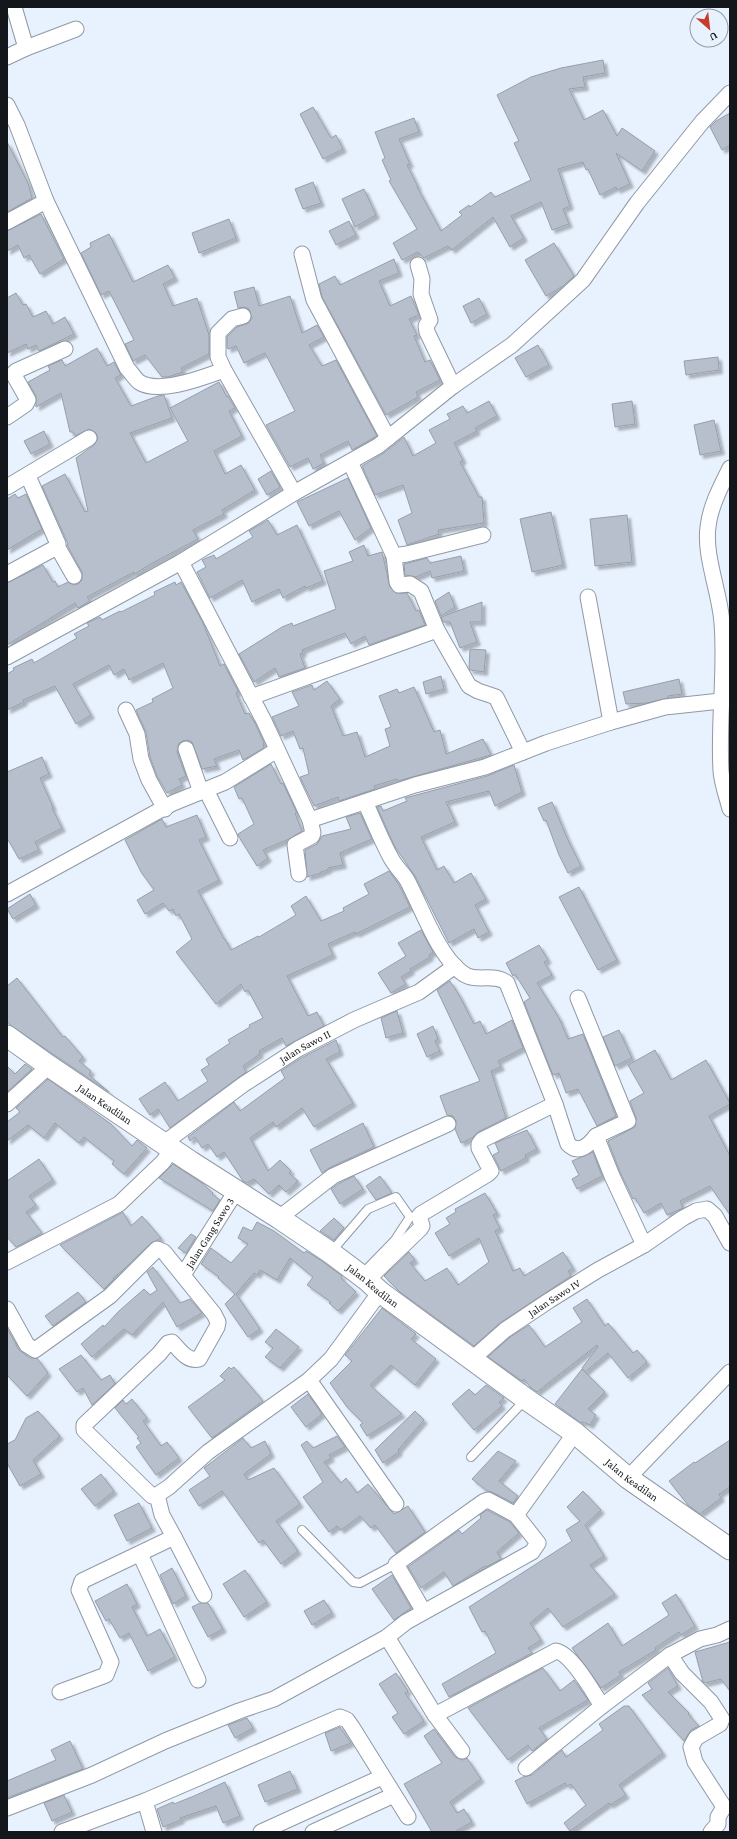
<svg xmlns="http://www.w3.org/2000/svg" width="737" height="1839" font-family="'Crimson Pro',serif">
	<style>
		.building { fill: #b6bfcb; stroke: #969fab; filter: url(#shadow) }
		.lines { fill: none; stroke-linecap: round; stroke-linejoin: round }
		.lane-casing { stroke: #9099a4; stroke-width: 10 }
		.street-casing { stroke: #9099a4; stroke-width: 17 }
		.secondary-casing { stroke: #9099a4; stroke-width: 23 }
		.lane { stroke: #fff; stroke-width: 8 }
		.street { stroke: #fff; stroke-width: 15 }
		.secondary { stroke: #fff; stroke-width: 21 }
		.labels { text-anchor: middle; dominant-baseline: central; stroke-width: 3; stroke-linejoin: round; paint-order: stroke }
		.street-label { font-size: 11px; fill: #13161a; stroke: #e8f2fe }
	</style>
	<defs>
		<filter id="shadow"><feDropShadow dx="3.5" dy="3.5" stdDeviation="1" flood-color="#0004"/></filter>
	</defs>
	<rect width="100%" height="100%" fill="#e8f2fe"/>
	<g class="building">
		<polygon points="603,60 605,73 583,77 585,87 569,89 584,120 603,110 617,136 622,128 655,151 642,171 616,153 630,184 617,190 616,187 600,195 588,169 586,170 583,162 558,169 570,206 563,209 569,224 552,230 541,202 511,216 524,238 510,247 493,217 452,250 448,246 424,258 418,252 402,260 393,243 417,229 389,181 391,180 382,160 385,158 375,132 414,118 419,132 399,139 410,164 407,165 418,187 417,187 441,231 462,215 459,212 469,205 470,207 491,192 495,197 531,180 514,143 519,141 497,95 531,77 561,68"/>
		<polygon points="313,107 331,138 336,135 343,149 323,159 300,114"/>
		<polygon points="730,113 730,145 722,150 710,127 716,121"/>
		<polygon points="7,142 28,183 32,198 7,212"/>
		<polygon points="313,182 321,203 303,209 295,189"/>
		<polygon points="364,189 376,215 355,227 342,199"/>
		<polygon points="41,214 64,259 40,274 29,255 24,258 18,245 7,251 7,231"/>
		<polygon points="229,219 236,238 199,253 192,233"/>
		<polygon points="349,221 356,235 336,245 329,231"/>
		<polygon points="109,234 133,282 168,265 175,278 163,284 173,306 197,298 209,335 209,354 181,368 183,372 168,377 162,377 145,355 133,361 125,344 134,340 109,291 101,295 81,253 91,247 90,243"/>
		<polygon points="554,243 574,276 563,286 546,296 525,260"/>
		<polygon points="394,259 399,273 379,281 390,306 411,296 419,315 409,319 417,335 414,336 425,362 430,360 440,380 416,392 418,397 386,415 322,297 319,284 335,276 340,285"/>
		<polygon points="254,287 259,306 290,296 302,333 317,325 324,337 309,345 322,366 336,360 377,436 352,450 348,441 320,455 324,463 313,469 308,458 290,467 266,425 295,411 265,353 244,363 236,346 228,349 227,347 227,337 237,327 249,323 252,318 249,309 245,307 238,308 234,292"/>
		<polygon points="16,293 23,305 26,304 33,317 46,311 53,324 65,317 74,334 39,351 36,345 28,349 26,344 7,353 7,298"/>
		<polygon points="479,298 487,314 471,323 463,306"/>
		<polygon points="538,345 549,365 526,377 515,358"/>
		<polygon points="97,348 107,366 114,362 121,375 115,378 131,406 158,396 164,395 172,418 130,433 146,463 188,441 170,408 219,382 227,397 228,396 235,408 229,411 242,436 214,451 225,474 241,465 255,490 222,510 224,514 193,530 198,539 147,566 135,574 134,572 87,597 90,601 78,608 75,603 7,645 7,583 43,565 53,582 55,581 58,587 68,582 74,585 78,584 82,580 82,572 67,545 68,544 42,486 65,474 85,512 88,511 76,458 94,445 98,438 96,433 89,429 75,436 73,432 70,432 61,393 36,407 36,396 28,382 50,370 48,366 62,360 65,366"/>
		<polygon points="718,357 719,370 686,375 684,361"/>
		<polygon points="489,401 497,416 475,428 477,431 454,443 463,460 460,462 479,497 482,497 484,523 438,530 439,534 407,545 398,520 412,513 403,485 375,495 362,466 384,453 404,437 413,456 436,443 429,430 450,419 447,414 463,406 467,413"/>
		<polygon points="632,401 635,424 615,427 612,404"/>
		<polygon points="714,420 721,451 700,455 694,425"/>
		<polygon points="44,431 50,444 31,454 24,441"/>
		<polygon points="271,471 280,487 267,495 258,479"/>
		<polygon points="348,478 371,528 355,540 339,511 309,526 297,502"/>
		<polygon points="15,494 18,498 26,494 42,529 7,550 7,499"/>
		<polygon points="551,512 563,565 532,572 520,519"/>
		<polygon points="627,515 632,562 595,566 590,519"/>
		<polygon points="268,520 277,535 297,525 323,581 306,588 305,586 283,598 279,589 252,602 242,580 210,598 197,572 206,567 202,560 214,555 216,559 253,537 249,531"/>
		<polygon points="364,545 368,556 382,552 390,587 396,593 407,593 416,611 419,610 425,625 369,645 365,636 351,644 345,633 302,650 303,653 300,654 305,668 279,677 275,668 254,682 239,654 282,627 292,623 293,626 336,609 324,571 353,561 349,552"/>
		<polygon points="461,556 464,571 432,578 430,571 416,577 405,575 404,564 427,558 430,563"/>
		<polygon points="175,582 176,585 181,582 203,623 220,666 224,664 238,691 236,693 245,714 249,713 256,725 264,743 263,744 264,748 243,760 239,750 214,759 217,766 202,769 192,742 188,740 183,741 179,743 177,752 186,776 179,779 182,785 167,793 157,776 150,757 146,732 136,710 153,702 152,699 173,688 163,663 129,680 124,669 114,675 109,665 73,684 91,715 76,724 55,686 23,700 24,702 7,710 7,674 14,670 13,668 32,659 34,663 77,638 74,634 89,626 87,623 100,617 102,620 120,611 121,612 155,595 154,592"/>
		<polygon points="449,592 455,607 441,616 435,601"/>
		<polygon points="482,602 482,622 470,622 477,642 460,648 450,622 443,622 441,617"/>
		<polygon points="470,649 486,650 484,672 470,670 469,667"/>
		<polygon points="441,676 444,689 426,694 423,682"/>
		<polygon points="679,679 682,694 668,696 668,698 647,703 626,704 623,692"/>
		<polygon points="327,681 340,699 331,706 343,736 357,732 365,757 390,746 385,729 391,727 379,696 397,689 399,693 414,687 434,732 440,730 446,754 483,739 491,755 398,781 397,779 374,786 375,789 339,801 338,797 314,806 300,777 309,774 303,748 300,749 293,731 281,736 272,717 299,706 292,692 312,685 314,690"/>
		<polygon points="42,757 49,774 40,778 53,807 52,808 62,828 35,842 39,850 19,859 7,838 7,772"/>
		<polygon points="271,764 281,784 283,783 297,813 295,813 302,831 289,839 263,850 268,858 257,866 239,837 238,834 254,824 242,798 239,799 234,787"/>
		<polygon points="514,765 522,792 495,806 489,791 446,802 455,822 421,837 437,870 444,866 454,883 471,873 486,899 475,905 489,932 478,938 474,929 449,943 415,876 395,847 377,807 381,806 383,811 407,801 405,798 487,776"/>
		<polygon points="552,802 567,838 581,866 568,873 559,855 546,820 544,821 538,808"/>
		<polygon points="360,813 372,839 340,853 343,865 328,868 328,870 321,872 321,873 307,877 305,850 317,844 322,836 351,829 346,817"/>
		<polygon points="197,815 206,837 199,840 219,880 198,891 224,939 225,939 231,950 258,936 259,937 296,915 291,906 306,896 321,921 344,911 343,908 369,894 364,884 389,871 399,885 410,907 356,934 355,932 328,944 333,955 287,976 308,1016 317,1012 324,1026 286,1046 282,1038 259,1051 260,1054 243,1066 246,1072 170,1128 158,1109 150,1115 139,1099 165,1082 178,1101 208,1081 201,1070 209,1065 206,1059 230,1043 228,1040 250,1027 249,1025 263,1018 248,990 245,992 241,984 216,1004 176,952 192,939 179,914 176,916 173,909 169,911 163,903 145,914 137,900 154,890 141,872 125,840 162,819 166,827"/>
		<polygon points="579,887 617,960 598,970 559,897"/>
		<polygon points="30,894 36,905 13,919 7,909"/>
		<polygon points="421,930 433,952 429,955 430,957 410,969 411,971 401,977 406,984 391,993 378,973 406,956 398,943"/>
		<polygon points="539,945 548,960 544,962 552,975 537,983 559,1018 568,1039 583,1034 616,1116 597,1126 578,1089 566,1093 559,1073 553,1075 524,1002 530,998 515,974 513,976 506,963"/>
		<polygon points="17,978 63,1037 65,1036 83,1057 79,1061 91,1071 89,1075 109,1092 10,1025 7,1021 7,986"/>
		<polygon points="450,981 459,995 474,1024 480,1021 486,1034 512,1020 523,1048 498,1061 501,1067 491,1071 506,1118 478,1132 472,1138 461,1143 455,1129 456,1121 453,1116 447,1115 440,1096 480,1081 437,990"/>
		<polygon points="397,1011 403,1033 386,1038 381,1018"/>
		<polygon points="433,1026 438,1039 435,1041 440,1051 427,1057 417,1034"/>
		<polygon points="619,1030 632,1058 615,1066 603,1037"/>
		<polygon points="336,1040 340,1052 326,1059 353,1103 314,1127 302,1108 276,1127 273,1122 250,1138 268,1171 280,1160 291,1171 289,1173 298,1181 286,1192 279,1185 269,1194 254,1179 247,1183 243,1181 224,1152 217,1157 208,1144 202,1148 195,1137 190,1141 188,1137 234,1102 240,1111 285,1078 281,1071 303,1057"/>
		<polygon points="655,1050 671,1080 706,1060 730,1103 730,1104 709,1116 730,1156 730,1215 710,1186 680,1201 683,1208 667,1215 661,1203 644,1213 635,1198 633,1199 632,1197 620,1172 608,1141 635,1127 636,1118 630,1101 644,1093 628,1065"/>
		<polygon points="25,1064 32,1069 7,1092 7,1066 15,1074"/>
		<polygon points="48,1079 111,1124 132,1146 137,1140 147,1148 124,1174 112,1164 114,1161 84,1137 79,1143 55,1123 44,1138 28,1125 7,1141 7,1122 20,1112 16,1108"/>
		<polygon points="363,1123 374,1147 329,1168 322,1173 310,1150"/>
		<polygon points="527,1130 537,1149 525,1155 526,1158 501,1171 493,1155 499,1152 495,1143"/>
		<polygon points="593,1152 602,1176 577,1189 572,1179 579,1175 572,1161"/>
		<polygon points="39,1159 53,1180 29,1196 36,1205 26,1212 42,1233 16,1247 7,1237 7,1181"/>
		<polygon points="173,1164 202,1183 213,1193 212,1194 220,1200 213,1211 159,1178"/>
		<polygon points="354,1176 363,1189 340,1204 331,1189 338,1184"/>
		<polygon points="380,1176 392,1193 376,1200 366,1186"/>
		<polygon points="485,1193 497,1213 493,1215 500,1228 495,1231 513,1271 520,1268 524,1276 563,1252 573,1268 568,1271 571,1276 500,1323 474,1346 400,1292 384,1276 409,1252 415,1260 410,1263 425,1281 447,1268 458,1285 489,1262 479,1238 449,1256 435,1233 450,1224 446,1218 456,1212 455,1209"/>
		<polygon points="123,1212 131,1226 142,1216 161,1238 151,1243 122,1271 113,1278 114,1279 104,1289 60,1245"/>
		<polygon points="334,1218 344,1228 334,1240 320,1231"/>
		<polygon points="257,1222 274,1231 304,1253 306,1251 322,1261 342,1276 341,1278 356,1292 338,1311 329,1303 331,1302 307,1285 313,1277 290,1258 277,1280 260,1270 257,1275 254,1273 236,1294 260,1329 248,1337 225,1304 235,1294 218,1278 219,1277 201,1264 211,1248 231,1263 248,1244 238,1238 243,1227 252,1231"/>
		<polygon points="191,1234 196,1237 186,1253 178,1248"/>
		<polygon points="153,1267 180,1303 190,1299 202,1313 177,1327 163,1302 132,1335 124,1329 92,1357 81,1344 103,1325 104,1327 119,1311 144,1289 150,1295 157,1290 147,1272"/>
		<polygon points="78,1292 86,1302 53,1326 45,1316"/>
		<polygon points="587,1299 605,1326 608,1323 633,1353 637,1350 647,1362 628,1378 608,1353 585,1372 582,1368 598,1347 597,1345 537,1392 530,1387 524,1379 522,1381 488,1357 510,1337 529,1325 545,1347 582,1322 573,1308"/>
		<polygon points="382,1308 416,1334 411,1339 436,1359 415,1385 391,1365 371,1384 371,1386 402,1414 367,1436 360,1425 363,1423 347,1407 330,1383 352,1361 345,1355"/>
		<polygon points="7,1328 19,1350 30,1358 37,1358 48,1373 27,1396 7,1375"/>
		<polygon points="276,1329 299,1347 280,1368 265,1357 273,1348 265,1342"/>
		<polygon points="81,1355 101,1380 110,1375 115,1384 92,1405 83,1388 77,1392 59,1369"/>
		<polygon points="229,1367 231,1369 234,1367 263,1401 212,1438 188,1407 225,1380 220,1376"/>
		<polygon points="582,1369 605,1392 588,1409 596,1415 590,1425 583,1422 581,1423 555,1404"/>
		<polygon points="486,1385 504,1398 499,1402 502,1406 474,1430 452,1404 469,1389 475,1395"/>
		<polygon points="308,1394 322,1414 306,1427 291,1407"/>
		<polygon points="132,1399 147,1418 143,1421 161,1446 167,1442 179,1458 156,1475 136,1447 141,1443 137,1438 139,1437 115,1408 123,1400 126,1404"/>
		<polygon points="38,1411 60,1436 33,1460 41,1474 20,1486 7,1463 7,1444 15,1440 26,1418"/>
		<polygon points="415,1411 424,1420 398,1450 399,1452 383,1463 375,1450"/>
		<polygon points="337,1436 345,1447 329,1455 331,1458 324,1462 341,1483 346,1478 357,1493 368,1484 394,1514 408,1506 425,1532 396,1553 375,1525 371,1528 360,1516 341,1530 337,1526 329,1532 303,1497 323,1482 301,1445 307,1441 313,1448"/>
		<polygon points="243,1438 251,1448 265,1441 271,1454 244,1474 248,1480 274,1468 300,1504 276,1521 298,1551 281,1564 263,1540 259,1543 222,1491 199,1506 189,1490 210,1476 204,1468"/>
		<polygon points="730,1440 730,1487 719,1494 721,1498 700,1514 688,1505 669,1481 694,1462 695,1463"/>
		<polygon points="498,1451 516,1461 499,1481 518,1496 513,1503 492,1492 487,1491 472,1479"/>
		<polygon points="101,1474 114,1491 95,1506 81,1489"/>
		<polygon points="583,1491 601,1510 585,1525 604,1556 590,1565 615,1594 563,1627 548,1608 530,1623 541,1640 528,1648 532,1653 449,1697 442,1684 496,1653 485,1631 482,1632 469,1607 572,1541 566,1530 580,1521 567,1507"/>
		<polygon points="139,1503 152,1528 127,1541 114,1515"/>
		<polygon points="487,1510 510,1522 519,1533 497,1552 501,1559 486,1567 485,1566 453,1586 444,1572 421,1588 408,1567 459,1530 462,1534 481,1518 480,1515"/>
		<polygon points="172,1568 186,1596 173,1604 160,1575"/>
		<polygon points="245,1570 267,1602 244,1617 223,1584"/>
		<polygon points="392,1575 411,1608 394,1620 372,1589"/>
		<polygon points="127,1584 137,1604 132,1607 147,1636 160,1629 175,1657 148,1671 129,1633 120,1638 109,1619 106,1621 95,1601"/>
		<polygon points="676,1594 695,1626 681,1635 679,1632 655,1648 656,1650 619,1672 621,1675 601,1688 572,1648 608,1623 622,1646 669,1615 662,1603"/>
		<polygon points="324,1600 332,1613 312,1625 304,1611"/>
		<polygon points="200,1603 208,1603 223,1629 208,1637 192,1607"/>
		<polygon points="730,1642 730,1691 721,1679 705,1683 703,1682 695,1652"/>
		<polygon points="543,1668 560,1691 574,1680 588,1700 539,1728 547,1739 532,1751 528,1745 508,1760 468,1708"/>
		<polygon points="668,1668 678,1686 668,1692 689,1713 688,1714 699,1726 691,1730 684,1741 642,1695 652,1689 648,1683"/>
		<polygon points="396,1673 408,1691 405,1693 424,1721 404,1734 392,1717 398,1713 379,1684"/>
		<polygon points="624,1706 629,1706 663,1753 619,1785 626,1795 610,1805 609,1803 570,1831 564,1823 586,1805 571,1784 567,1786 565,1783 527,1804 515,1781 523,1777 532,1775 562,1750 566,1757 603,1730 599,1724"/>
		<polygon points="247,1718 253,1728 235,1738 228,1725"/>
		<polygon points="340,1727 351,1743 331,1751 325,1733"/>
		<polygon points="434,1729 455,1757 463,1760 467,1758 481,1779 450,1802 457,1813 464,1809 472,1822 454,1832 432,1832 404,1784 442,1763 424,1736"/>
		<polygon points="70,1741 83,1769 7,1798 7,1781 56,1760 51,1750"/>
		<polygon points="290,1771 298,1789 265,1802 258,1785"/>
		<polygon points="225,1782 240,1816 223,1823 216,1806 180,1818 181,1820 163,1827 157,1809 173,1802 174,1804 194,1796"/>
		<polygon points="64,1795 72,1812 52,1821 44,1803"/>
	</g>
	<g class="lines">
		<g class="lane-casing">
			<g id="lane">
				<polyline points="331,1252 368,1209 396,1197 410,1217 395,1240 361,1275"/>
				<polyline points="471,1457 526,1399"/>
				<polyline points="302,1530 353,1582 360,1583 396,1564"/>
			</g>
		</g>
		<g class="street-casing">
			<g id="street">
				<polyline points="14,7 26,48"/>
				<polyline points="7,57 26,48 76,29"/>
				<polyline points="7,105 17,125 46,201 7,222"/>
				<path d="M46 201 127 368C131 372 135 379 139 382 159 395 204 377 224 370"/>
				<polyline points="302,254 314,300 388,438"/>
				<polyline points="418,265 422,279 421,294 430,320 426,326 427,332 453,386"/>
				<polyline points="243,316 232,319 218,333 218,357 224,370 294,493"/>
				<polyline points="7,417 26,404 28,400 15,377 14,373 16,371 65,349"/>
				<polyline points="350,462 394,556 397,582 399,585 410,584 421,591 437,630 469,686 478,691 496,697 523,752"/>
				<path d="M730 468C721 486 710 507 708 527 704 556 720 593 722 623 726 672 718 721 721 771 722 784 727 797 730 809"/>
				<polyline points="7,487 89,438"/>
				<polyline points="57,546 74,576"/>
				<polyline points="394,556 407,554 483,535"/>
				<polyline points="181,562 264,721 310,820 415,785 485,767 546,743 611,722 665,707 730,700"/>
				<polyline points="7,574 55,548 58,544 28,476"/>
				<polyline points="588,597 611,722"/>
				<polyline points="7,657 181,562 294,493 378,446 453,386 512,345 583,280 637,203 702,122 730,93"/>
				<polyline points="251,697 437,630"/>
				<polyline points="126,710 137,734 141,759 149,780 165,809"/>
				<polyline points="186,749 201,792"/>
				<polyline points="206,790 230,838"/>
				<path d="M365 802C374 821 381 840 391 858 395 866 402 872 407 880 422 908 437 953 461 972 475 984 494 972 507 983L555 1104"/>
				<polyline points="299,874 295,845 312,836 313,833 310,820"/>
				<polyline points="7,894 173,803 225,782 277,750"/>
				<polyline points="578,998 628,1121 596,1136"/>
				<polyline points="7,1104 49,1066"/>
				<path id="s1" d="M164 1143 244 1084 298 1049 354 1020 419 992 455 966"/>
				<polyline points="279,1218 333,1176 448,1124"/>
				<polyline points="7,1262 119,1204 163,1162 172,1149"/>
				<path id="s2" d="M183 1275 236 1191"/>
				<path d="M367 1280 420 1229 422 1226 419 1216 421 1214 488 1174 491 1171 479 1148V1144L482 1140 555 1104 568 1144C579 1155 589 1145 596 1136L612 1176 644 1245"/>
				<path d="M7 1309 27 1345 35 1350 110 1296 157 1249 164 1252 214 1314 218 1322 217 1327 199 1359C187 1362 180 1350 172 1342L168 1343 159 1354 84 1425V1430L152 1496 157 1495"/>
				<path id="s3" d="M471 1360 505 1330 550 1300 598 1270 644 1245 683 1218 696 1211 707 1209 715 1216 730 1243"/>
				<polyline points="309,1380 396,1504"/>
				<polyline points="628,1478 730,1372"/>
				<polyline points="516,1515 575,1433"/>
				<polyline points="174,1537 204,1595"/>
				<polyline points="140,1554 198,1680"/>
				<polyline points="387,1637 435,1715 462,1751"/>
				<polyline points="670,1655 682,1673 711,1702 722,1719 720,1724 696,1738 691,1747 695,1762 724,1807 718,1817 718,1824 711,1832"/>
				<polyline points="60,1692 106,1675 111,1662 79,1590 82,1581 174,1537 162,1515 157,1495 169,1487 208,1452 309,1380 331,1359 380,1292"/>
				<path d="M435 1715 556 1651C572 1654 593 1692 602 1706"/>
				<polyline points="526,1768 602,1706 670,1655 700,1639 717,1635 730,1629"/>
				<polyline points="145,1801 154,1832"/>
				<polyline points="7,1808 92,1775 165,1741 239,1711 274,1699 387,1637 406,1622 532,1552 538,1543 516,1515 488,1500 483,1502 396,1564 424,1612"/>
				<polyline points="62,1832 145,1801 340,1717 347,1720 352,1727 408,1817"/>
				<polyline points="261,1832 382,1777"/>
				<polyline points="313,1832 394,1795"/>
			</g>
		</g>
		<g class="secondary-casing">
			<g id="secondary">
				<path id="s4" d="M7 1036 49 1066 191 1162 279 1218 331 1253 367 1280 380 1292 526 1399 575 1433 628 1478 730 1549"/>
			</g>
		</g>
		<use href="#lane" class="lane"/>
		<use href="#street" class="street"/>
		<use href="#secondary" class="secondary"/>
	</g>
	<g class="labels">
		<g class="street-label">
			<text stroke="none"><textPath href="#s1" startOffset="171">Jalan Sawo II</textPath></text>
			<text stroke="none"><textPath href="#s4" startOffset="119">Jalan Keadilan</textPath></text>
			<text stroke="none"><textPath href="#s2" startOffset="50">Jalan Gang Sawo 3</textPath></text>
			<text stroke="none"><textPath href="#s4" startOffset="443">Jalan Keadilan</textPath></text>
			<text stroke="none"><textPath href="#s3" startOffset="104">Jalan Sawo IV</textPath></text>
			<text stroke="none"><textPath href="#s4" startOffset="767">Jalan Keadilan</textPath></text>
		</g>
	</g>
	<rect width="737" height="1839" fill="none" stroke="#13161a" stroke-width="16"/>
	<g transform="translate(709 28) rotate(152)"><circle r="19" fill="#e8f2fe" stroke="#939aa3"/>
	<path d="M0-3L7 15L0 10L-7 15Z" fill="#c83b2c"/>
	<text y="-6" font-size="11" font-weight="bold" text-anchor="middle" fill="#13161a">U</text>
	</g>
</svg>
